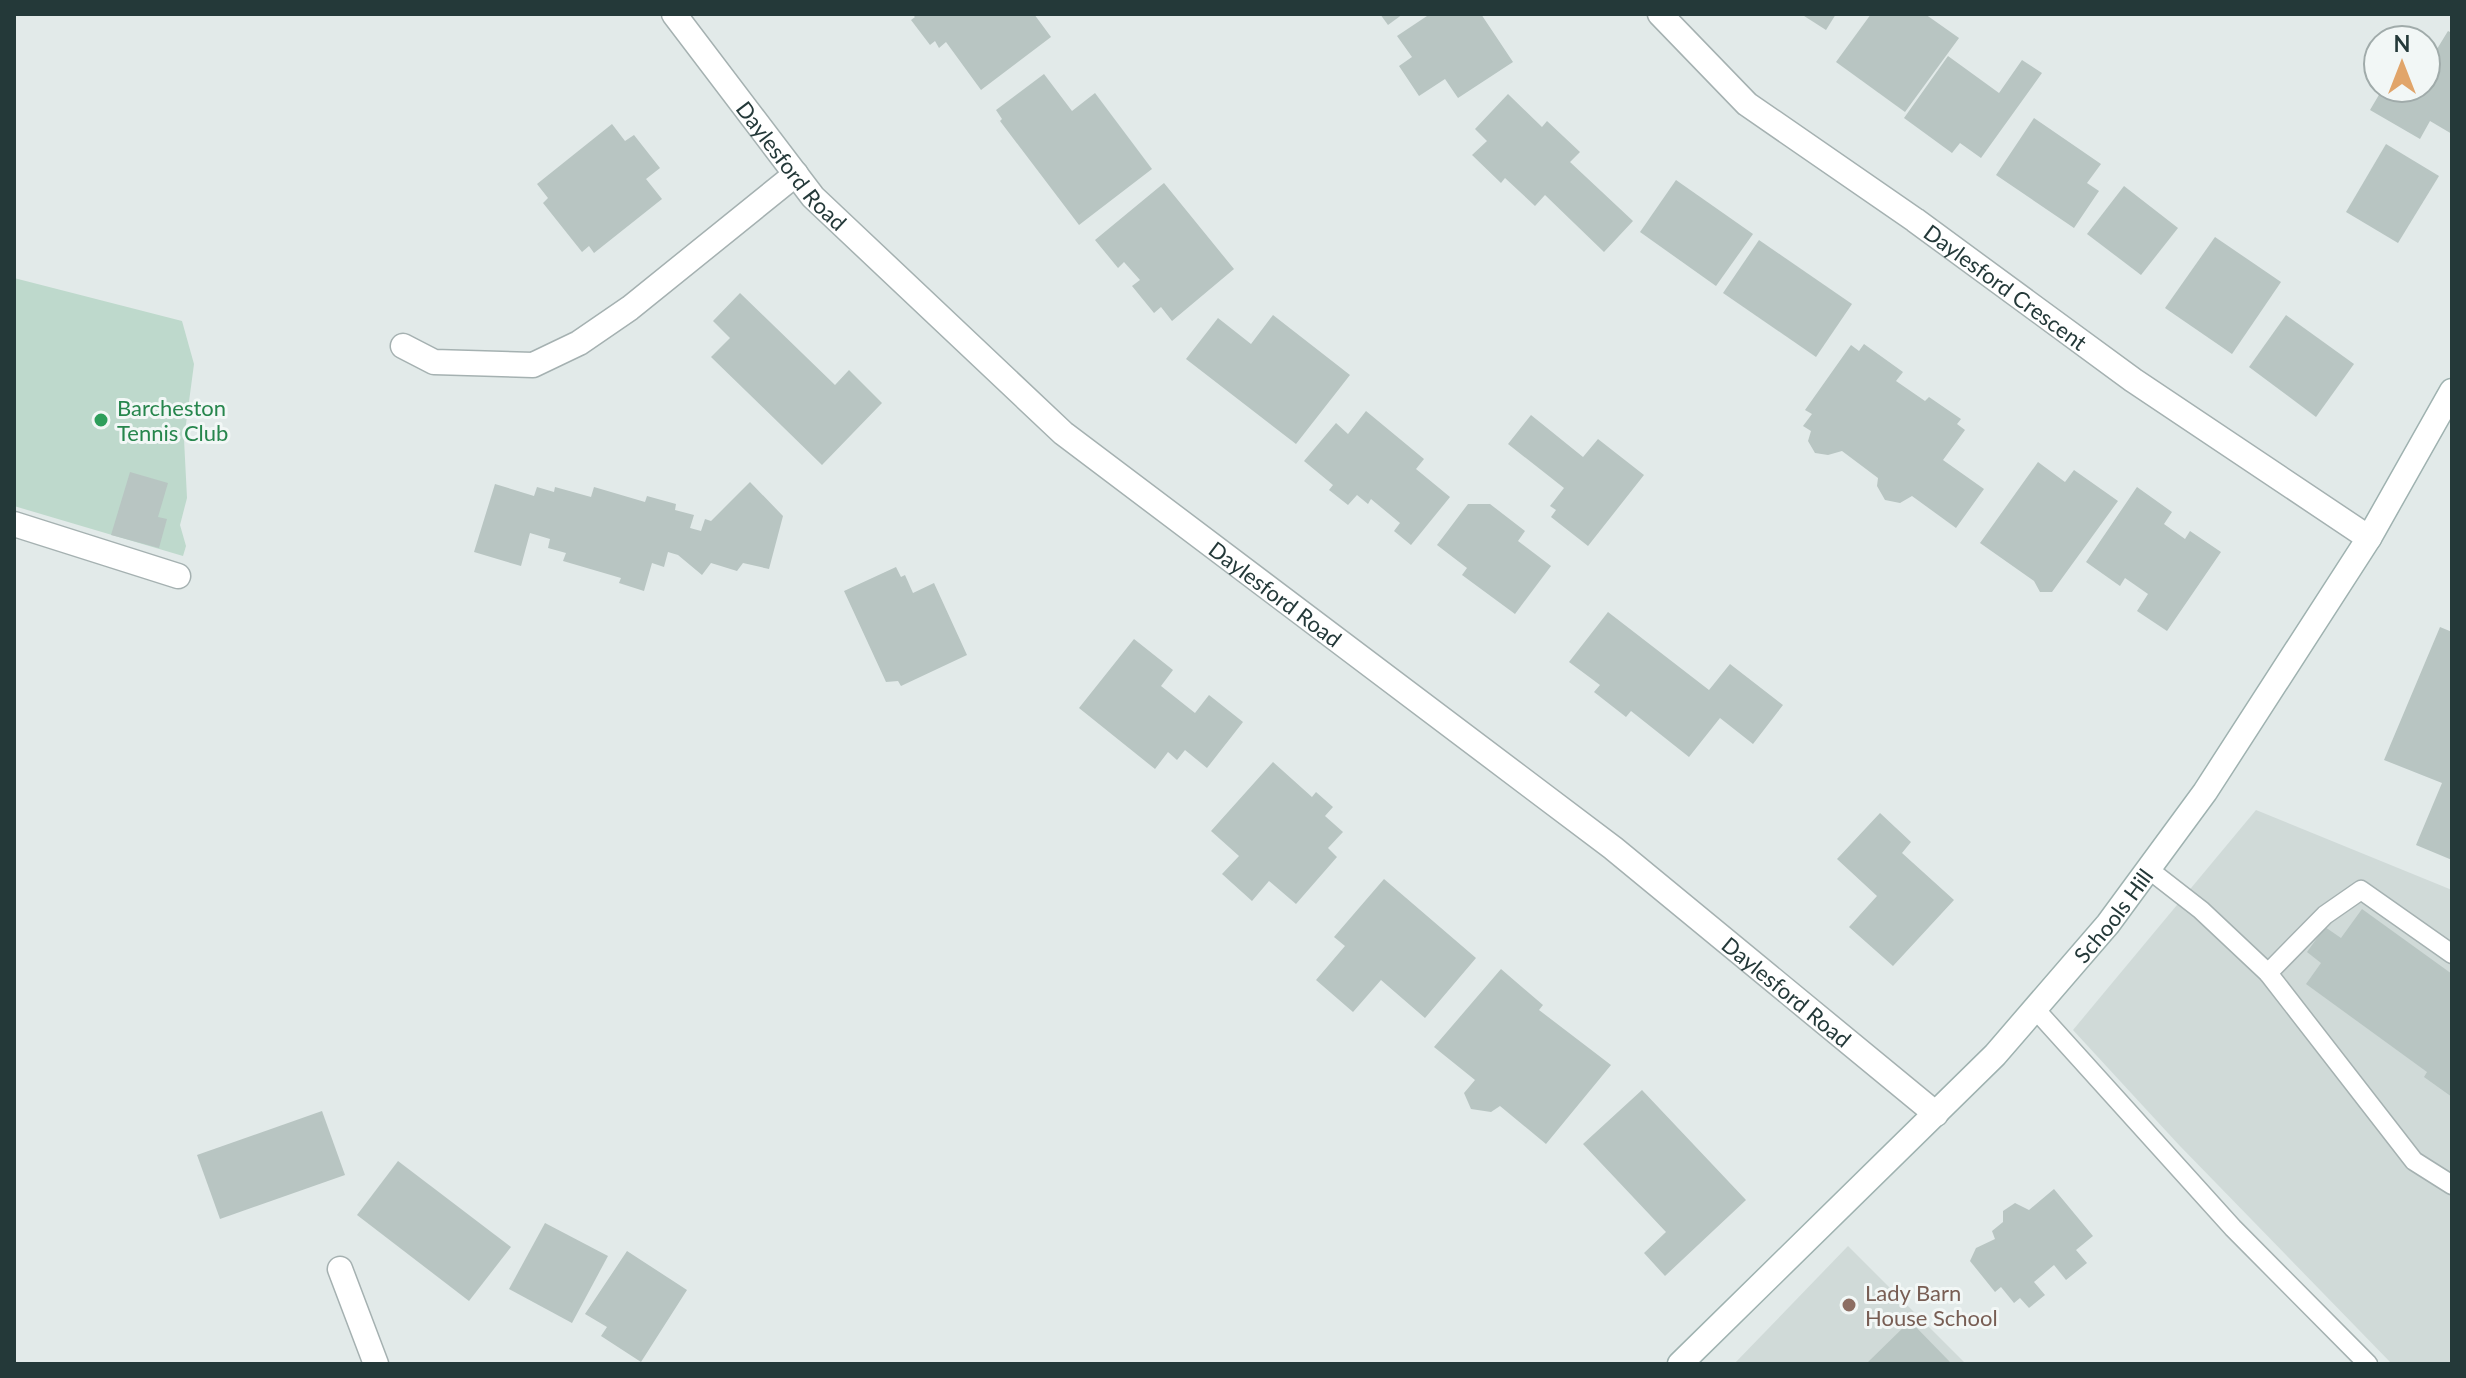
<svg xmlns="http://www.w3.org/2000/svg" width="2466" height="1378" font-family="Lato,sans-serif">
	<style>
		.built { fill: #d0dad8 }
		.green { fill: #bed9cc }
		.building { fill: #b8c5c2 }
		.lines { fill: none; stroke-linecap: round; stroke-linejoin: round }
		.lane-casing { stroke: #a5b1b1; stroke-width: 21 }
		.street-casing { stroke: #a5b1b1; stroke-width: 27 }
		.secondary-casing { stroke: #9fb2b0; stroke-width: 27 }
		.lane { stroke: #fff; stroke-width: 18 }
		.street { stroke: #fff; stroke-width: 24 }
		.secondary { stroke: #fff; stroke-width: 24 }
		.leisure-dot { fill: #2e9e5b; stroke: #f2f7f6; stroke-width: 3 }
		.education-dot { fill: #8d6e63; stroke: #f2f7f6; stroke-width: 3 }
		.labels { text-anchor: middle; dominant-baseline: central; stroke-width: 6; stroke-linejoin: round; paint-order: stroke }
		.street-label { font-size: 22px; fill: #243939; stroke: #f2f7f6 }
		.leisure-label { font-size: 22px; fill: #27864d; stroke: #f2f7f6; text-anchor: start }
		.education-label { font-size: 22px; fill: #785e54; stroke: #f2f7f6; text-anchor: start }
	</style>
	<rect width="100%" height="100%" fill="#e2eae9"/>
	<g class="built">
		<polygon points="2256,810 2452,890 2452,1364 2392,1364 2179,1145 2073,1030"/>
		<polygon points="1848,1246 1966,1364 1734,1364"/>
	</g>
	<polygon class="green" points="14,278 182,321 194,364 184,439 187,498 180,525 186,546 183,556 14,506"/>
	<g class="building">
		<polygon points="912,14 1034,14 1051,37 981,90 946,42 939,48 935,41 930,45 911,20 915,17"/>
		<polygon points="1380,14 1403,14 1388,25"/>
		<polygon points="1430,14 1481,14 1513,62 1458,98 1445,79 1419,96 1399,66 1412,57 1397,36"/>
		<polygon points="1801,14 1836,14 1826,30"/>
		<polygon points="1871,14 1925,14 1959,38 1905,112 1836,62"/>
		<polygon points="2448,31 2452,33 2452,134 2430,121 2420,139 2370,110 2383,88 2393,92 2395,88 2426,88 2426,67"/>
		<polygon points="1948,56 1999,93 2022,60 2042,73 1981,158 1960,143 1952,153 1904,118"/>
		<polygon points="1044,74 1072,111 1095,93 1152,169 1079,225 1000,121 1002,119 996,110"/>
		<polygon points="1508,94 1542,127 1547,121 1580,152 1570,162 1633,221 1604,252 1545,195 1535,206 1505,178 1501,183 1472,155 1487,141 1475,129"/>
		<polygon points="2034,118 2101,164 2087,183 2099,191 2074,228 1996,175"/>
		<polygon points="612,124 625,141 634,135 660,168 646,179 662,199 594,253 589,246 582,252 543,203 548,198 537,184"/>
		<polygon points="2386,144 2439,176 2398,243 2346,212"/>
		<polygon points="1676,180 1753,234 1716,286 1640,232"/>
		<polygon points="1164,183 1234,269 1172,321 1161,307 1154,313 1132,286 1140,280 1124,262 1118,268 1095,240"/>
		<polygon points="2124,186 2178,228 2141,275 2087,234"/>
		<polygon points="2215,237 2281,282 2232,354 2165,308"/>
		<polygon points="1759,240 1852,304 1816,357 1723,293"/>
		<polygon points="740,293 835,385 849,370 882,403 822,465 711,357 730,338 713,321"/>
		<polygon points="1273,315 1350,375 1296,444 1186,359 1218,318 1251,344"/>
		<polygon points="2286,315 2354,364 2316,417 2249,367"/>
		<polygon points="1864,344 1903,372 1896,381 1925,401 1929,397 1961,419 1957,424 1965,430 1943,460 1984,489 1956,528 1912,496 1900,503 1885,500 1877,486 1878,478 1842,451 1828,455 1815,453 1808,441 1811,431 1803,426 1812,414 1805,410 1851,345 1859,351"/>
		<polygon points="1366,411 1424,459 1416,469 1450,497 1411,545 1394,531 1400,523 1371,499 1368,504 1357,495 1348,505 1329,490 1333,485 1304,461 1336,423 1348,434"/>
		<polygon points="1531,415 1583,457 1598,439 1644,475 1588,546 1551,517 1556,510 1550,506 1564,488 1508,444"/>
		<polygon points="2038,462 2065,482 2074,470 2118,501 2052,592 2040,592 2034,581 1980,543"/>
		<polygon points="130,472 168,483 158,517 167,519 159,548 111,535"/>
		<polygon points="750,482 783,516 769,569 743,563 737,571 711,563 702,575 678,555 668,552 664,567 652,563 644,591 619,583 621,578 563,561 566,553 548,548 550,539 530,533 521,566 474,552 495,484 534,496 537,487 554,492 555,487 591,497 594,487 645,502 647,496 676,504 675,510 694,515 690,528 701,531 705,519 711,521"/>
		<polygon points="2137,487 2172,512 2164,524 2185,539 2190,531 2221,552 2167,631 2137,611 2148,594 2125,578 2120,586 2086,562"/>
		<polygon points="1468,504 1490,504 1525,531 1518,541 1551,566 1515,614 1462,575 1467,568 1437,545"/>
		<polygon points="896,567 901,577 905,575 913,593 934,583 967,655 901,686 898,681 886,682 844,591"/>
		<polygon points="1608,612 1709,690 1730,664 1783,705 1753,744 1720,718 1689,757 1631,711 1626,717 1594,692 1600,685 1569,662"/>
		<polygon points="2440,627 2452,632 2452,860 2416,845 2442,783 2384,760"/>
		<polygon points="1134,639 1173,670 1161,686 1195,713 1209,695 1243,722 1207,768 1185,750 1177,760 1168,752 1155,769 1079,708"/>
		<polygon points="1273,762 1312,797 1316,792 1333,807 1325,816 1343,832 1328,848 1337,857 1296,904 1269,881 1252,901 1222,874 1239,856 1211,831"/>
		<polygon points="1880,813 1911,842 1902,853 1954,900 1893,966 1849,927 1877,896 1837,859"/>
		<polygon points="1384,879 1476,958 1425,1018 1381,980 1353,1012 1316,980 1345,946 1334,937"/>
		<polygon points="2362,909 2452,974 2452,1097 2424,1077 2427,1072 2306,984 2321,963 2307,952 2325,927 2341,938"/>
		<polygon points="1501,969 1543,1005 1539,1010 1611,1065 1546,1144 1500,1106 1491,1112 1471,1109 1464,1093 1475,1080 1434,1047"/>
		<polygon points="1642,1090 1746,1200 1665,1276 1644,1253 1666,1232 1583,1144"/>
		<polygon points="322,1111 345,1175 220,1219 197,1155"/>
		<polygon points="398,1161 511,1247 469,1301 357,1215"/>
		<polygon points="2054,1189 2093,1236 2076,1250 2087,1263 2066,1280 2054,1265 2034,1282 2045,1295 2029,1308 2020,1298 2014,1303 2001,1287 1995,1292 1970,1261 1976,1248 1995,1239 1992,1231 2003,1222 2003,1211 2015,1203 2029,1210"/>
		<polygon points="545,1223 608,1256 572,1323 509,1289"/>
		<polygon points="627,1251 687,1290 641,1362 601,1336 607,1327 585,1314"/>
		<polygon points="1910,1321 1950,1362 1866,1364"/>
	</g>
	<g class="lines">
		<g class="lane-casing">
			<g id="lane">
				<polyline points="2147,868 2201,910 2268,973 2414,1161 2452,1185"/>
				<polyline points="2268,973 2325,915 2361,890 2452,954"/>
				<polyline points="2037,1011 2233,1228 2368,1364"/>
			</g>
		</g>
		<g class="street-casing">
			<g id="street">
				<path id="s1" d="M674 14 813 197 1063 433 1613 848 1936 1114"/>
				<path id="s2" d="M1660 14 1747 104 1915 220 2133 380 2369 538"/>
				<polyline points="403,346 434,362 533,365 579,343 630,308 796,174"/>
				<polyline points="14,524 178,576"/>
				<polyline points="340,1269 376,1364"/>
			</g>
		</g>
		<g class="secondary-casing">
			<g id="secondary">
				<path id="s3" d="M1680 1364 1995 1055 2108 924 2205 792 2369 538 2452 391"/>
			</g>
		</g>
		<use href="#lane" class="lane"/>
		<use href="#street" class="street"/>
		<use href="#secondary" class="secondary"/>
	</g>
	<circle class="leisure-dot" cx="101" cy="420" r="8"/>
	<circle class="education-dot" cx="1849" cy="1305" r="8"/>
	<g class="labels">
		<g class="street-label">
			<text stroke="none"><textPath href="#s1" startOffset="192">Daylesford Road</textPath></text>
			<text stroke="none"><textPath href="#s2" startOffset="442">Daylesford Crescent</textPath></text>
			<text stroke="none"><textPath href="#s1" startOffset="840">Daylesford Road</textPath></text>
			<text stroke="none"><textPath href="#s3" startOffset="624">Schools Hill</textPath></text>
			<text stroke="none"><textPath href="#s1" startOffset="1488">Daylesford Road</textPath></text>
		</g>
		<g class="leisure-label">
			<text x="117" y="407">Barcheston<tspan x="117" dy="25">Tennis Club</tspan></text>
		</g>
		<g class="education-label">
			<text x="1865" y="1292">Lady Barn<tspan x="1865" dy="25">House School</tspan></text>
		</g>
	</g>
	<rect width="2466" height="1378" fill="none" stroke="#243939" stroke-width="32"/>
	<g transform="translate(2402 64)"><circle r="38" fill="#f2f7f6" stroke="#a0abaa" stroke-width="2"/>
	<path d="M0-6L14 30L0 20L-14 30Z" fill="#e1a56a"/>
	<text y="-12" font-size="22" font-weight="bold" text-anchor="middle" fill="#243939">N</text>
	</g>
</svg>
